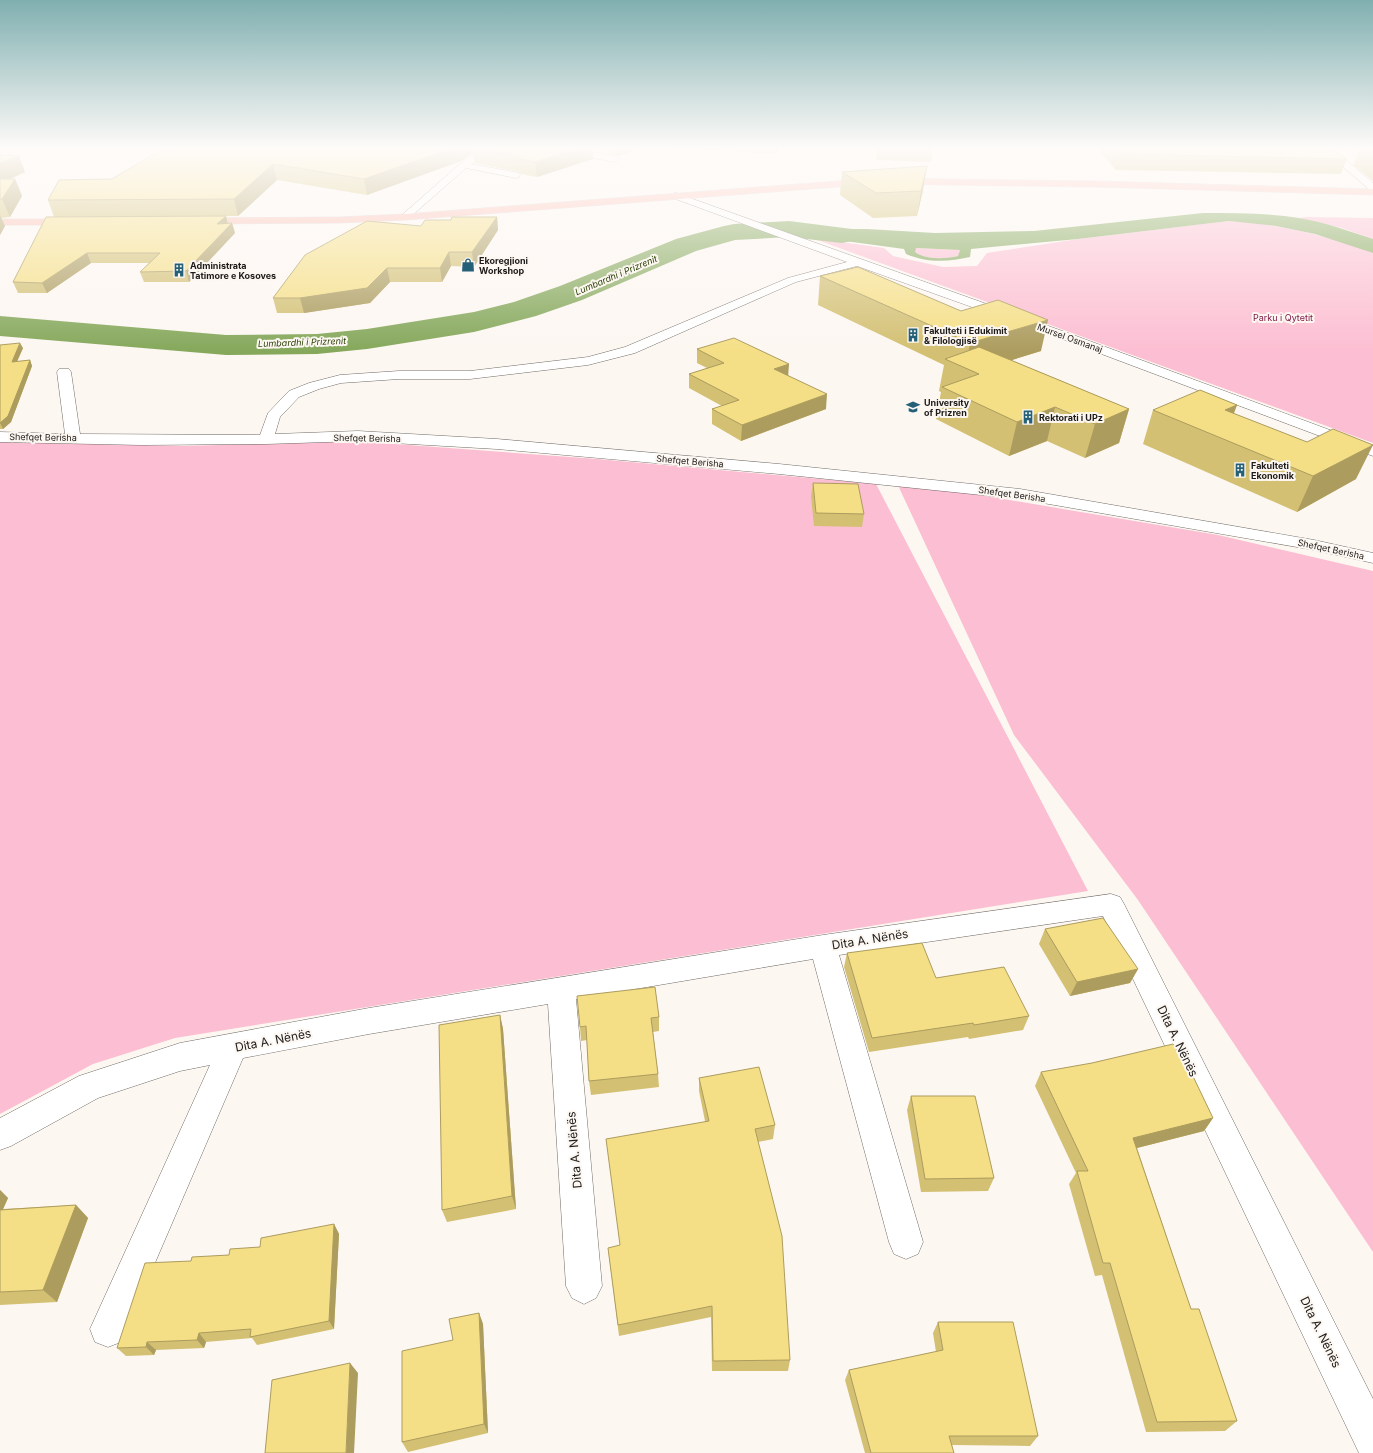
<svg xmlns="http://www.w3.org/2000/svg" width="1373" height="1453" font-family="Inter,sans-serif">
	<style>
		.green { fill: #fcbed2 }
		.water { fill: #85a85b; fill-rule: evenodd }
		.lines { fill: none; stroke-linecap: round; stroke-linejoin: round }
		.river { fill: #85a85b; fill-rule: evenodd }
		.minor-casing { stroke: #716c67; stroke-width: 1 }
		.major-casing { stroke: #d6d6d6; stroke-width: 1 }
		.minor { fill: #fff; fill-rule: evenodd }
		.major { fill: #fcbdb2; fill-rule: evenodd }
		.wall { fill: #d3c073 }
		.shaded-wall { fill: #ac9c5e }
		.building { fill: #f5df86; stroke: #ac9c5e }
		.labels { text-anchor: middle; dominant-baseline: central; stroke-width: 4; stroke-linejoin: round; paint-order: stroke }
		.far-poi-label { font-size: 9px; font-weight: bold; fill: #1d1b19; stroke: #fdf7f2; text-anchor: start }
		.far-water-label { font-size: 9px; font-style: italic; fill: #2b4107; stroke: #fdf7f2 }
		.far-park-label { font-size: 9px; fill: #7c1545; stroke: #fdf7f2 }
		.far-street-label { font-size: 9px; fill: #1d1b19; stroke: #fdf7f2 }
		.near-street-label { font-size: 12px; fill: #1d1b19; stroke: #fdf7f2 }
	</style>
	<rect width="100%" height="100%" fill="#fdf7f2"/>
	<g class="green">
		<polygon points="1306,217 1373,218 1373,239 1342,228 1299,218"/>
		<path d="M1229 221C1279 224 1326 235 1373 253V443L812 238 884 248 893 256 943 267 977 266 987 253 1078 239Z"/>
		<path d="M915 248 960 250 958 256C945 259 926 260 915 252Z"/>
		<polygon points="354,441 597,459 876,484 1088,891 175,1038 93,1064 0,1114 0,442 184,446"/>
		<polygon points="896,481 1218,535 1373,571 1373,1252 1138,900 1014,735"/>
	</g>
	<path class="water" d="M1203 213C1235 213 1267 213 1299 218 1324 222 1349 231 1373 239V253L1315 234 1276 226 1229 221 1078 239 971 249 970 257C948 262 927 263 906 254L904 249 786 233 765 224 805 229H867L935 233 1034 231ZM916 248 960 250 958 256C945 259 926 260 915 252Z"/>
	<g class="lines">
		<polygon class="river" points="789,221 852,229 856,235 852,241 842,243 789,237 735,240 696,251 582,300 536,316 474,332 367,349 317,354 226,355 0,336 0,316 226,335 317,334 367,329 474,312 514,302 560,286 676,239 724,226 734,224"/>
		<g class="minor-casing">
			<g id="minor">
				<polygon points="482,148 492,148 471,164 519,173 520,175 519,177 516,178 466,168 408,219 402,219 400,217 402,215 461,163"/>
				<polygon points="546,148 566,148 615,156 619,159 615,162 550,150"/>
				<polygon points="1326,148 1334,148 1341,156 1373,183 1373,191 1370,190 1335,160"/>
				<polygon points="676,193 1068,333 1373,446 1373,456 1059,338 857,266 796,282 635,353 588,365 470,379 399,379 341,383 319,389 299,397 280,417 275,434 358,431 497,439 779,464 1020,489 1314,540 1373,553 1373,563 1314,550 1020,499 779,474 497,449 358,441 266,444 142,445 0,442 0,432 65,434 57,372 59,369 69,369 71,372 80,434 260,435 268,413 289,391 309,383 340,375 399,371 470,371 588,357 625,347 788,278 847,262 673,198 671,196 673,194"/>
				<polygon points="1111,894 1120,897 1124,904 1373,1399 1373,1453 1359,1453 1103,916 839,955 923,1242 918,1254 906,1259 894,1254 889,1242 813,959 576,999 602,1286 596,1298 584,1304 572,1298 566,1286 548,1004 369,1034 243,1058 121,1342 108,1347 95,1342 90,1329 210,1065 180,1071 98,1098 11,1146 0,1150 0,1118 79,1076 180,1043 369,1008 823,935"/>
			</g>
		</g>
		<g class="major-casing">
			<g id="major">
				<polygon points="877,178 1096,181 1373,189 1373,195 1096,187 877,184 405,220 339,223 197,224 192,221 197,218 339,217 405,214"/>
				<polygon points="0,219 73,219 78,222 73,225 0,225"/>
			</g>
		</g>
		<use href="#minor" class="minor"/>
		<use href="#major" class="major"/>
	</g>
	<g class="wall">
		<polygon points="174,148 592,148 593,159 537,177 521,174 519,172 475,163 473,153 461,161 367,195 277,180 238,216 226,216 228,223 232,223 235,233 189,282 144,282 140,272 149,263 91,263 47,293 18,293 13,282 54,217 48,200 112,179"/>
		<polygon points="608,148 639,148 618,156 608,153"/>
		<polygon points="665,148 780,148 776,154"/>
		<polygon points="877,148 933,148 931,162 876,160"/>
		<polygon points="1097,148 1331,148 1347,159 1341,174 1116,170"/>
		<polygon points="1360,148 1373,148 1373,181 1353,165"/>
		<polygon points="0,155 25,172 11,179 15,179 22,196 10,217 1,218 5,226 0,235"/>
		<polygon points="842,172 923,190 917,216 873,218 840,195"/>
		<polygon points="497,217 498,230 474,267 451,266 442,282 390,282 370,303 304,313 277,313 273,298 451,220"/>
		<polygon points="820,276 1041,351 1011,360 1129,409 1119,443 1085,458 1047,441 1009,456 936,419 941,392 939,391 944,365 818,305"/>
		<polygon points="0,345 23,348 17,362 30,360 32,366 11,422 3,429 0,429"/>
		<polygon points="697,349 788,375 826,409 741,441 712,424 712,409 722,406 689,388 689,374 707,368 697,363"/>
		<polygon points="1237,405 1234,413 1356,479 1297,512 1143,444 1153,410"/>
		<polygon points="813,483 864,514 862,527 814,526 811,496"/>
		<polygon points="1045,929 1138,969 1130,983 1070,996 1039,944"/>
		<polygon points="847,953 936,978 1029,1016 1023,1030 969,1039 968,1037 869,1052 844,967"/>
		<polygon points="500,1015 503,1029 516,1209 447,1222 442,1210"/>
		<polygon points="659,1017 659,1031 653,1032 658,1074 659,1087 591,1095 589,1081 587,1040 581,1041 580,1027"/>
		<polygon points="1041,1072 1213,1118 1204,1131 1137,1148 1191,1309 1237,1421 1225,1431 1146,1432 1102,1275 1095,1276 1069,1184 1076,1173 1035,1086"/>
		<polygon points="699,1078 775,1125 773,1139 758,1142 790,1360 788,1371 712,1371 711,1317 619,1336 608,1248 620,1245 705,1121 699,1091"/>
		<polygon points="911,1096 994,1178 988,1191 921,1192 907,1110"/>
		<polygon points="0,1190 8,1198 3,1209 76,1205 88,1218 57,1302 0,1305"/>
		<polygon points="334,1224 339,1234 334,1329 257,1345 252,1338 206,1342 204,1348 156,1350 154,1355 126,1356 117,1348 191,1261 229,1255 260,1247"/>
		<polygon points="479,1313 483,1324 488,1433 408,1452 402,1442 453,1340"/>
		<polygon points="938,1322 1038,1436 1030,1446 952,1445 954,1453 865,1453 845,1380 849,1370 936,1352 933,1333"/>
	</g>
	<g class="shaded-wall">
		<polygon points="453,148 473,148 473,153 461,161 367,195 364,179"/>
		<polygon points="580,148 592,148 593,159 537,177 535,162"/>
		<polygon points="617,148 639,148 618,156"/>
		<polygon points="776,148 780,148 776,154"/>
		<polygon points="19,156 25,172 0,183 0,163"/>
		<polygon points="273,164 277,180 238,216 234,199"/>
		<polygon points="927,166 923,190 917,216 921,191"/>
		<polygon points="15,179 22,196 10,217 2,199"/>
		<polygon points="0,215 5,226 0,235"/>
		<polygon points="226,216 228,225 217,224"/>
		<polygon points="497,217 498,230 474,267 472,252"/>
		<polygon points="232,223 235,233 189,282 186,271"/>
		<polygon points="449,252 451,266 442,282 440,268"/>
		<polygon points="87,253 91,263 47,293 42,283"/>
		<polygon points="387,268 390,282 370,303 304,313 300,298"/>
		<polygon points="1048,320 1041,351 974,372 966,368 970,343"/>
		<polygon points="20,343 23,348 14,368 12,362"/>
		<polygon points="30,360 32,366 11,422 3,429 0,423"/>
		<polygon points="789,364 788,378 774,369"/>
		<polygon points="827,394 826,409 741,441 742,425"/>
		<polygon points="1237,405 1224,438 1225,410"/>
		<polygon points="1055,407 1047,441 1009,456 1017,422"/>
		<polygon points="1129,409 1119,443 1085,458 1095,424"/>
		<polygon points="1373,445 1356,479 1297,512 1313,476"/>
		<polygon points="1138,969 1130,983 1070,996 1077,982"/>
		<polygon points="500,1015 503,1029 516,1209 512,1196"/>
		<polygon points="1213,1118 1204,1131 1125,1151 1133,1138"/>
		<polygon points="0,1190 8,1198 0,1216"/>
		<polygon points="76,1205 88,1218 57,1302 43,1290"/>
		<polygon points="334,1224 339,1234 334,1329 329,1321"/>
		<polygon points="479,1313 483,1324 488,1433 484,1424"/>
		<polygon points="199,1333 206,1342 204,1348 197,1340"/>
		<polygon points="147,1342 156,1350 154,1355 146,1347"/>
		<polygon points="350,1363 358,1373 354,1453 346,1453"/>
	</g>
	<g class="building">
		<polygon points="174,148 453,148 364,179 273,164 234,199 48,200 59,180 112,179 152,155"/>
		<polygon points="473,148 580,148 535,162 520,159 518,156"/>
		<polygon points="1114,148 1331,148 1347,159 1120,154"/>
		<polygon points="1368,148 1373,148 1373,152"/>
		<polygon points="0,155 19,156 0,163"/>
		<polygon points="927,166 921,191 876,193 842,172"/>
		<polygon points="0,179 15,179 2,199 0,199"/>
		<polygon points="226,216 217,224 232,223 186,271 140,272 160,253 87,253 42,283 13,282 46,217"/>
		<polygon points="452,217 497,217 472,252 449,252 440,268 387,268 367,288 300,298 273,298 305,255 367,221 421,226 425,220 451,220"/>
		<polygon points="858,267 961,311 998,300 1048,320 970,343 820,276"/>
		<polygon points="734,338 789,364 774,369 827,394 742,425 712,409 739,400 689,374 724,363 697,349"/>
		<polygon points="20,343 12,362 30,360 8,416 0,423 0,345"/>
		<polygon points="979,347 1129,409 1095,424 1055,407 1017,422 942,387 979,374 945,359"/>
		<polygon points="1200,390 1237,405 1225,410 1307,442 1333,429 1373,445 1313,476 1153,410"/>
		<polygon points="813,483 858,484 864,514 816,513"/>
		<polygon points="1103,918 1138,969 1077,982 1045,929"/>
		<polygon points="922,943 936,978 1004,967 1029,1016 974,1025 973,1023 872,1038 847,953"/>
		<polygon points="655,987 659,1017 651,1018 658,1074 589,1081 586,1026 580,1027 577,996"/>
		<polygon points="500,1015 512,1196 442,1210 439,1025"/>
		<polygon points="1173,1044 1190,1070 1213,1118 1133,1138 1191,1309 1199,1309 1237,1421 1157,1422 1110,1263 1103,1263 1077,1171 1088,1171 1041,1072 1092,1063"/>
		<polygon points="759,1067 775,1125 755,1129 782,1236 790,1360 713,1361 712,1306 618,1325 608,1248 620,1245 606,1139 709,1121 699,1078"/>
		<polygon points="911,1096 975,1096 994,1178 925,1179"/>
		<polygon points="76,1205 43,1290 0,1292 0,1210"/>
		<polygon points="334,1224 329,1321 250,1337 251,1329 199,1333 197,1340 147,1342 146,1347 117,1348 145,1263 191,1261 192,1257 229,1255 230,1249 260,1247 261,1238"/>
		<polygon points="479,1313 484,1424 402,1442 402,1351 453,1340 449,1319"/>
		<polygon points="938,1322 1013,1322 1038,1436 949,1436 954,1453 871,1453 849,1370 943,1350"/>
		<polygon points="350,1363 346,1453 265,1453 272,1380"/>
	</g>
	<linearGradient id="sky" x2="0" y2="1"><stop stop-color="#80afb0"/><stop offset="0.42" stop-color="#fefbf9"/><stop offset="1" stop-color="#fefbf9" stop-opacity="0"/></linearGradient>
	<rect width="1373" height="352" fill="url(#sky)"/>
	<defs>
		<g id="shop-bare" transform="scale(1.08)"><path d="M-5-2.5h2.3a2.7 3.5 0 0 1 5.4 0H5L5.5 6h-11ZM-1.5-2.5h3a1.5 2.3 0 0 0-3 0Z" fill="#246178" stroke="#fdf7f2" stroke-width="2.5" paint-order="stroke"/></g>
		<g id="building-bare" transform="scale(1.08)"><path d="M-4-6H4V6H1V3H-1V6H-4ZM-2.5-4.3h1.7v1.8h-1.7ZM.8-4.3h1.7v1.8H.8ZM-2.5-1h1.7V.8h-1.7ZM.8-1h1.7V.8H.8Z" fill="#246178" stroke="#fdf7f2" stroke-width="2.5" paint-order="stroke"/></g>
		<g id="university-bare" transform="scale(1.08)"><path d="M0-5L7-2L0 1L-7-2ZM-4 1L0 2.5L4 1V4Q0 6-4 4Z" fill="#246178" stroke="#fdf7f2" stroke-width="2.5" paint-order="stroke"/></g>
	</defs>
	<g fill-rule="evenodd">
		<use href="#shop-bare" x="468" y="265"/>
		<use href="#building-bare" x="179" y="270"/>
		<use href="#building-bare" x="913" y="335"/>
		<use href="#university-bare" x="913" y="407"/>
		<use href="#building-bare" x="1028" y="417"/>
		<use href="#building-bare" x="1240" y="470"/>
	</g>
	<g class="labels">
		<g class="far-poi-label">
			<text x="479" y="260">Ekoregjioni<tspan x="479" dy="10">Workshop</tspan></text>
			<text x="190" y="265">Administrata<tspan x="190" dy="10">Tatimore e Kosoves</tspan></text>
			<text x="924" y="330">Fakulteti i Edukimit<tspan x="924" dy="10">&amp; Filologjisë</tspan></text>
			<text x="924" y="402">University<tspan x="924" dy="10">of Prizren</tspan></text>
			<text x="1039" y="417">Rektorati i UPz</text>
			<text x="1251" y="465">Fakulteti<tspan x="1251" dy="10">Ekonomik</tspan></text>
		</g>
		<g class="far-water-label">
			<text transform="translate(616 275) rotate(-23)">Lumbardhi i Prizrenit</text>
			<text transform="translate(302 342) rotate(-2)">Lumbardhi i Prizrenit</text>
		</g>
		<g class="far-park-label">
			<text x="1283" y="317">Parku i Qytetit</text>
		</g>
		<g class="far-street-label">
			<text transform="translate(1070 338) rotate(20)">Mursel Osmanaj</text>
			<text transform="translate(43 437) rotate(1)">Shefqet Berisha</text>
			<text transform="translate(367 438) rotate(1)">Shefqet Berisha</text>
			<text transform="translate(690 461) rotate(5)">Shefqet Berisha</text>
			<text transform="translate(1012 494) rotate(8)">Shefqet Berisha</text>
			<text transform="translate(1331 549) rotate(12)">Shefqet Berisha</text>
		</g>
		<g class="near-street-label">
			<text transform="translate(870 939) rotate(-9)">Dita A. Nënës</text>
			<text transform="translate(273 1040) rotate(-11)">Dita A. Nënës</text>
			<text transform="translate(1178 1041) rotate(64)">Dita A. Nënës</text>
			<text transform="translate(574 1150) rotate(-95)">Dita A. Nënës</text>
			<text transform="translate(1321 1332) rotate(64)">Dita A. Nënës</text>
		</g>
	</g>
</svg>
